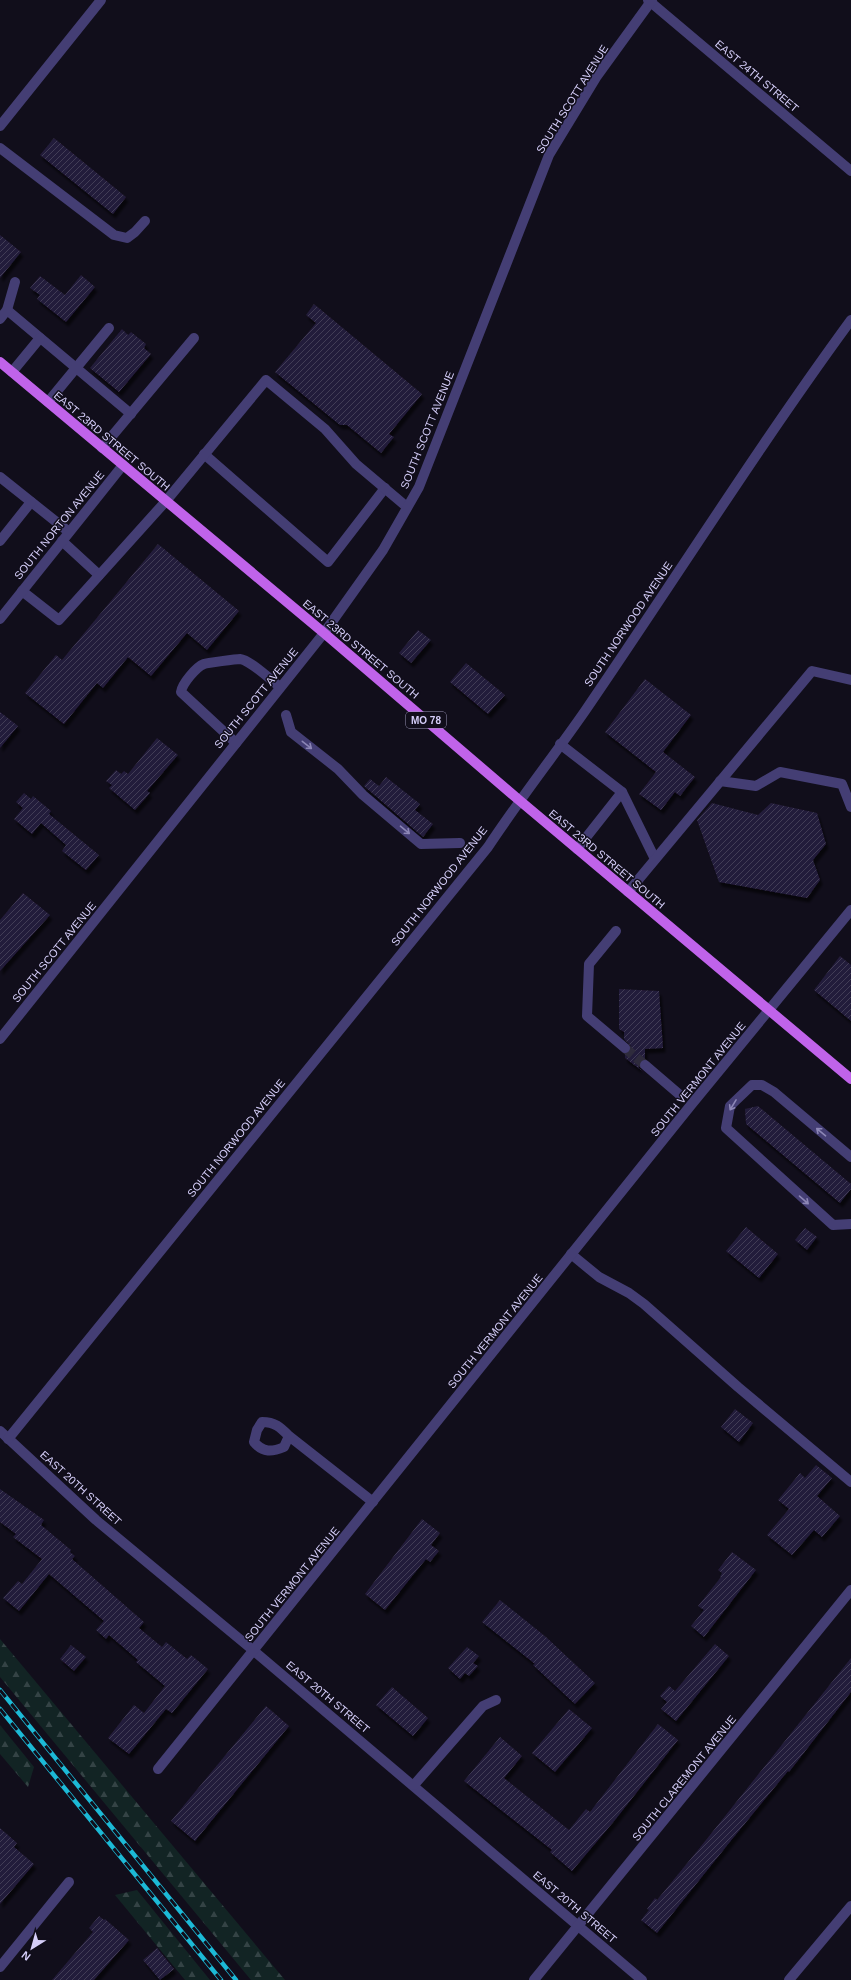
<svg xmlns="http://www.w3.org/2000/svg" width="851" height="1980" font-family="Arial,sans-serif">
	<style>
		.forest { fill: url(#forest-firs) }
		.building { fill: url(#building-hatch); filter: url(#shadow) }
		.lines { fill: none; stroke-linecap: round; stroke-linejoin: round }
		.minor-tunnel { stroke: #2e2b3c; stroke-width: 10; stroke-dasharray: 10 5; stroke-linecap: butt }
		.minor { stroke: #443e74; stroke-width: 10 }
		.major { stroke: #c063ea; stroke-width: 10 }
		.rail-casing { stroke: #1cb9d6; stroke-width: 4.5 }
		.rail { stroke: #110e1b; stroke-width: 3; stroke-dasharray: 9; stroke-linecap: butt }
		.oneway { stroke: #8c86b6 }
		.labels { text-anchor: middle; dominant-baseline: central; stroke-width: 3; stroke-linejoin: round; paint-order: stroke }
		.shield { fill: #110e1b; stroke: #9a94b6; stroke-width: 1 }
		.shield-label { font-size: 10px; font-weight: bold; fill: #d5cef9 }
		.street-label { font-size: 11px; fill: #d5cef9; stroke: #110e1b }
	</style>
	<defs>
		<pattern id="forest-firs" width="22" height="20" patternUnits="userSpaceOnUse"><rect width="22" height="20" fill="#122424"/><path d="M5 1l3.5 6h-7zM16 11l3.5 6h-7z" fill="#344345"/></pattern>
		<pattern id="building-hatch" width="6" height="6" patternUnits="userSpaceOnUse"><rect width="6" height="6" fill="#241c3a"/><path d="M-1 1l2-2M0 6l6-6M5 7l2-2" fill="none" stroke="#433c57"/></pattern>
		<filter id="shadow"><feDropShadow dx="2.5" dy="4.5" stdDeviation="1" flood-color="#0009"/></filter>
	</defs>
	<rect width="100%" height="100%" fill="#110e1b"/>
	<g class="forest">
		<polygon points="0,1639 285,1980 251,1980 0,1677"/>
		<polygon points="0,1725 34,1767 28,1787 0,1754"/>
		<polygon points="137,1890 210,1980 185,1980 115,1895"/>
	</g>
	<g class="building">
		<polygon points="54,138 126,197 113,214 40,155"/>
		<polygon points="0,235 21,252 0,278"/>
		<polygon points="81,275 95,287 66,322 37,299 40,295 30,288 40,276 65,295"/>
		<polygon points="314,304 422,394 389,434 394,437 381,453 347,425 340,425 275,372 316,323 306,315"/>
		<polygon points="122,329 128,335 131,332 146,344 144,348 151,354 119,392 90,368"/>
		<polygon points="158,544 239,611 207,650 187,633 151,676 128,657 103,688 97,683 64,724 25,693 56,655 62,660"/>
		<polygon points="418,630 431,640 411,663 399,653"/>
		<polygon points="466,663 505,695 488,714 450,682"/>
		<polygon points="645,679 691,715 663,752 695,777 680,796 675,792 661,810 639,794 656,772 605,732"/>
		<polygon points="0,712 18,726 0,748"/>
		<polygon points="157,738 178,755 147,791 150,793 135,810 109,788 112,785 106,781 116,770 121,774 124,771 128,774"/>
		<polygon points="386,777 420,804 415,810 433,824 423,837 364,786 370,779 379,786"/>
		<polygon points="24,793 31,799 33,796 51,811 49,814 99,855 86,870 62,851 66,845 41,823 32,834 14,819 23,808 16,802"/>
		<polygon points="712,803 758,815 771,803 817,813 826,844 813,860 820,880 807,898 719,882 697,820"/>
		<polygon points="23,893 50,915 0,971 0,920"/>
		<polygon points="840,956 851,965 851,1021 814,990"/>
		<polygon points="619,989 659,991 663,1048 645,1049 645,1059 640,1061 639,1064 639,1068 645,1073 625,1058 625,1054 630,1052 631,1046 624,1039 624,1032 619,1029"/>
		<polygon points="758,1106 851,1184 851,1189 840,1203 746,1124 745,1109"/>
		<polygon points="746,1227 778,1254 759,1278 726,1251"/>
		<polygon points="805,1228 817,1237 807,1250 795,1240"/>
		<polygon points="735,1409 753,1423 739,1442 721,1427"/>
		<polygon points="816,1465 832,1478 817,1496 840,1516 822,1537 814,1530 792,1555 767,1535 789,1509 778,1500 800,1473 805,1478"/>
		<polygon points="0,1489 44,1520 41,1525 71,1550 70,1552 75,1556 72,1559 144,1622 139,1628 162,1647 166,1642 187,1659 191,1655 208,1669 172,1713 166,1709 129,1754 108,1738 134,1705 144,1713 165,1686 136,1662 138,1660 109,1635 106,1639 96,1630 104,1621 49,1574 19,1611 3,1598 18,1581 22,1584 42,1559 13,1537 16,1534 0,1522"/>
		<polygon points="422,1519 440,1533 431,1545 439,1551 430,1562 426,1559 385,1610 365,1594"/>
		<polygon points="732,1552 756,1570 704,1637 691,1626 704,1610 698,1606 721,1577 720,1577 722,1573 718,1570"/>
		<polygon points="500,1600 546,1637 595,1683 575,1704 533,1665 535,1664 482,1622"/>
		<polygon points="715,1644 729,1656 676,1721 661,1709 667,1702 660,1696 669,1686 675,1691"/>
		<polygon points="71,1645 86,1657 74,1671 60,1659"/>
		<polygon points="467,1647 479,1656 473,1663 478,1666 469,1676 465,1673 460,1679 448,1668"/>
		<polygon points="851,1658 851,1692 789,1772 788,1771 729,1843 657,1933 641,1920 649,1910 647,1909 655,1898 657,1900 702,1845"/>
		<polygon points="392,1687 428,1718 413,1736 376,1705"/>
		<polygon points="266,1706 289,1726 195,1841 171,1821"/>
		<polygon points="569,1709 592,1728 555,1772 532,1753"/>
		<polygon points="658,1724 678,1740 615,1820 572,1871 550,1852 552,1850 464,1781 500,1737 522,1756 504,1778 569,1830 586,1809 590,1812"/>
		<polygon points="0,1828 17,1843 14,1847 34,1864 0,1904"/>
		<polygon points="99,1916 104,1920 105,1919 129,1940 94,1980 52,1980 93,1932 89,1928"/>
		<polygon points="157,1948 174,1969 160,1980 143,1960"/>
	</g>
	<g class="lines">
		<polyline class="minor-tunnel" points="625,1048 645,1065"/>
		<g class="minor">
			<polyline points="648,0 851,171"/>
			<polyline points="0,126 101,0"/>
			<polyline points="0,148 114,235 127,238 135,232 145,221"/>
			<polyline points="7,310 131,414"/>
			<polyline points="0,319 7,310 15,282"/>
			<polyline points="12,372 40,338"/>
			<polyline points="48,402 109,328"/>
			<polyline points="102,448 194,338"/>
			<polyline points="204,454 328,562 385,488"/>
			<polyline points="0,477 69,532"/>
			<polyline points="0,541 31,502"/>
			<polyline points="62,541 99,575"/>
			<polyline points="22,591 59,620 166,501 266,380 325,429 356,464 407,507"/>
			<polyline points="0,619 123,465"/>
			<polyline points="286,715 291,732 338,769 363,795 421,844 460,843"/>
			<path d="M236 743 181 692C182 684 196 667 204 664 207 663 236 659 240 659 250 660 272 681 280 687"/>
			<polyline points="560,744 622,792 577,849"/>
			<polyline points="720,781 756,786 780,772 842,784 851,807"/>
			<polyline points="622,792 655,859"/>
			<polyline points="628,892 812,671 851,680"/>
			<polyline points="616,931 589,964 587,1016 625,1048"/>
			<polyline points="0,1039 324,633 383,550 419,487 549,155 597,76 652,0"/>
			<polyline points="645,1065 680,1095"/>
			<polyline points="851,1157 774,1092 762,1085 752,1085 730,1106 726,1128 833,1225 851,1224"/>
			<polyline points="571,1254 599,1277 629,1293 644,1304 738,1387 851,1482"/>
			<polyline points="0,1431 96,1520 254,1651 642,1980"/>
			<path d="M289 1436 284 1447C272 1452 263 1453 254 1442L257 1430 262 1422C275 1422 280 1427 289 1436L373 1502"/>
			<path d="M8 1439 488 847C519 800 553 757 585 711 674 581 758 447 851 320"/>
			<polyline points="158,1769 691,1105 851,910"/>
			<polyline points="414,1785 483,1706 496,1700"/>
			<polyline points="0,1967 69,1882"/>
			<polyline points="534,1980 851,1590"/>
			<polyline points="789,1980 851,1906"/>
		</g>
		<polyline class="major" points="0,362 324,633 519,800 851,1079"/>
		<g class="rail-casing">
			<g id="rail">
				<polyline points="0,1690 236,1980"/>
				<polyline points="0,1709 221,1980"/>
			</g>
		</g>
		<use href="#rail" class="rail"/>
	</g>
	<defs><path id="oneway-shaft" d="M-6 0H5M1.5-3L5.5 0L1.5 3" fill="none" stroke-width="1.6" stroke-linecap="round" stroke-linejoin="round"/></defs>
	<g class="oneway">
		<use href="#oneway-shaft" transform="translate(307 745) rotate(38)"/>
		<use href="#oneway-shaft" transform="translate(405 830) rotate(40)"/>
		<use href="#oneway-shaft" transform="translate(733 1105) rotate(121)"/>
		<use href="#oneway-shaft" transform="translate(821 1132) rotate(-140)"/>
		<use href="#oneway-shaft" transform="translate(804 1200) rotate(41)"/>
	</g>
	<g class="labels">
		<rect class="shield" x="406" y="712" width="40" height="16" rx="3"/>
		<g class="shield-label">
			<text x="426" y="720">MO 78</text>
		</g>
		<g class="street-label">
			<text transform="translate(757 76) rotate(40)">EAST 24TH STREET</text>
			<text transform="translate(572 99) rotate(-58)">SOUTH SCOTT AVENUE</text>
			<text transform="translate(427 430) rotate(-68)">SOUTH SCOTT AVENUE</text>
			<text transform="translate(112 441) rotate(40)">EAST 23RD STREET SOUTH</text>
			<text transform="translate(59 525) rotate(-51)">SOUTH NORTON AVENUE</text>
			<text transform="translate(628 624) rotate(-56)">SOUTH NORWOOD AVENUE</text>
			<text transform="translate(361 649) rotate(40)">EAST 23RD STREET SOUTH</text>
			<text transform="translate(256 698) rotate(-51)">SOUTH SCOTT AVENUE</text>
			<text transform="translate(607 859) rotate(40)">EAST 23RD STREET SOUTH</text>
			<text transform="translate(439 886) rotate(-52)">SOUTH NORWOOD AVENUE</text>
			<text transform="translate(54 952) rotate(-51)">SOUTH SCOTT AVENUE</text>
			<text transform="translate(698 1079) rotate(-51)">SOUTH VERMONT AVENUE</text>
			<text transform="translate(236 1138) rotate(-51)">SOUTH NORWOOD AVENUE</text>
			<text transform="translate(495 1331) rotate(-51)">SOUTH VERMONT AVENUE</text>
			<text transform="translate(81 1488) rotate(42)">EAST 20TH STREET</text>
			<text transform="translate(292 1584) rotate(-51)">SOUTH VERMONT AVENUE</text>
			<text transform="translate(328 1697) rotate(40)">EAST 20TH STREET</text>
			<text transform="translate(684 1778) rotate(-51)">SOUTH CLAREMONT AVENUE</text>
			<text transform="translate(575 1907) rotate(40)">EAST 20TH STREET</text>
		</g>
	</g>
	<g transform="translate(32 1948) rotate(217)" stroke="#110e1b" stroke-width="3" paint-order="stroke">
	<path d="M0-3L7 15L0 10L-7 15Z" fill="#d5cef9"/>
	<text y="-6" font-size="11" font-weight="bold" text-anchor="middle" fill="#d5cef9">N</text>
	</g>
</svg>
